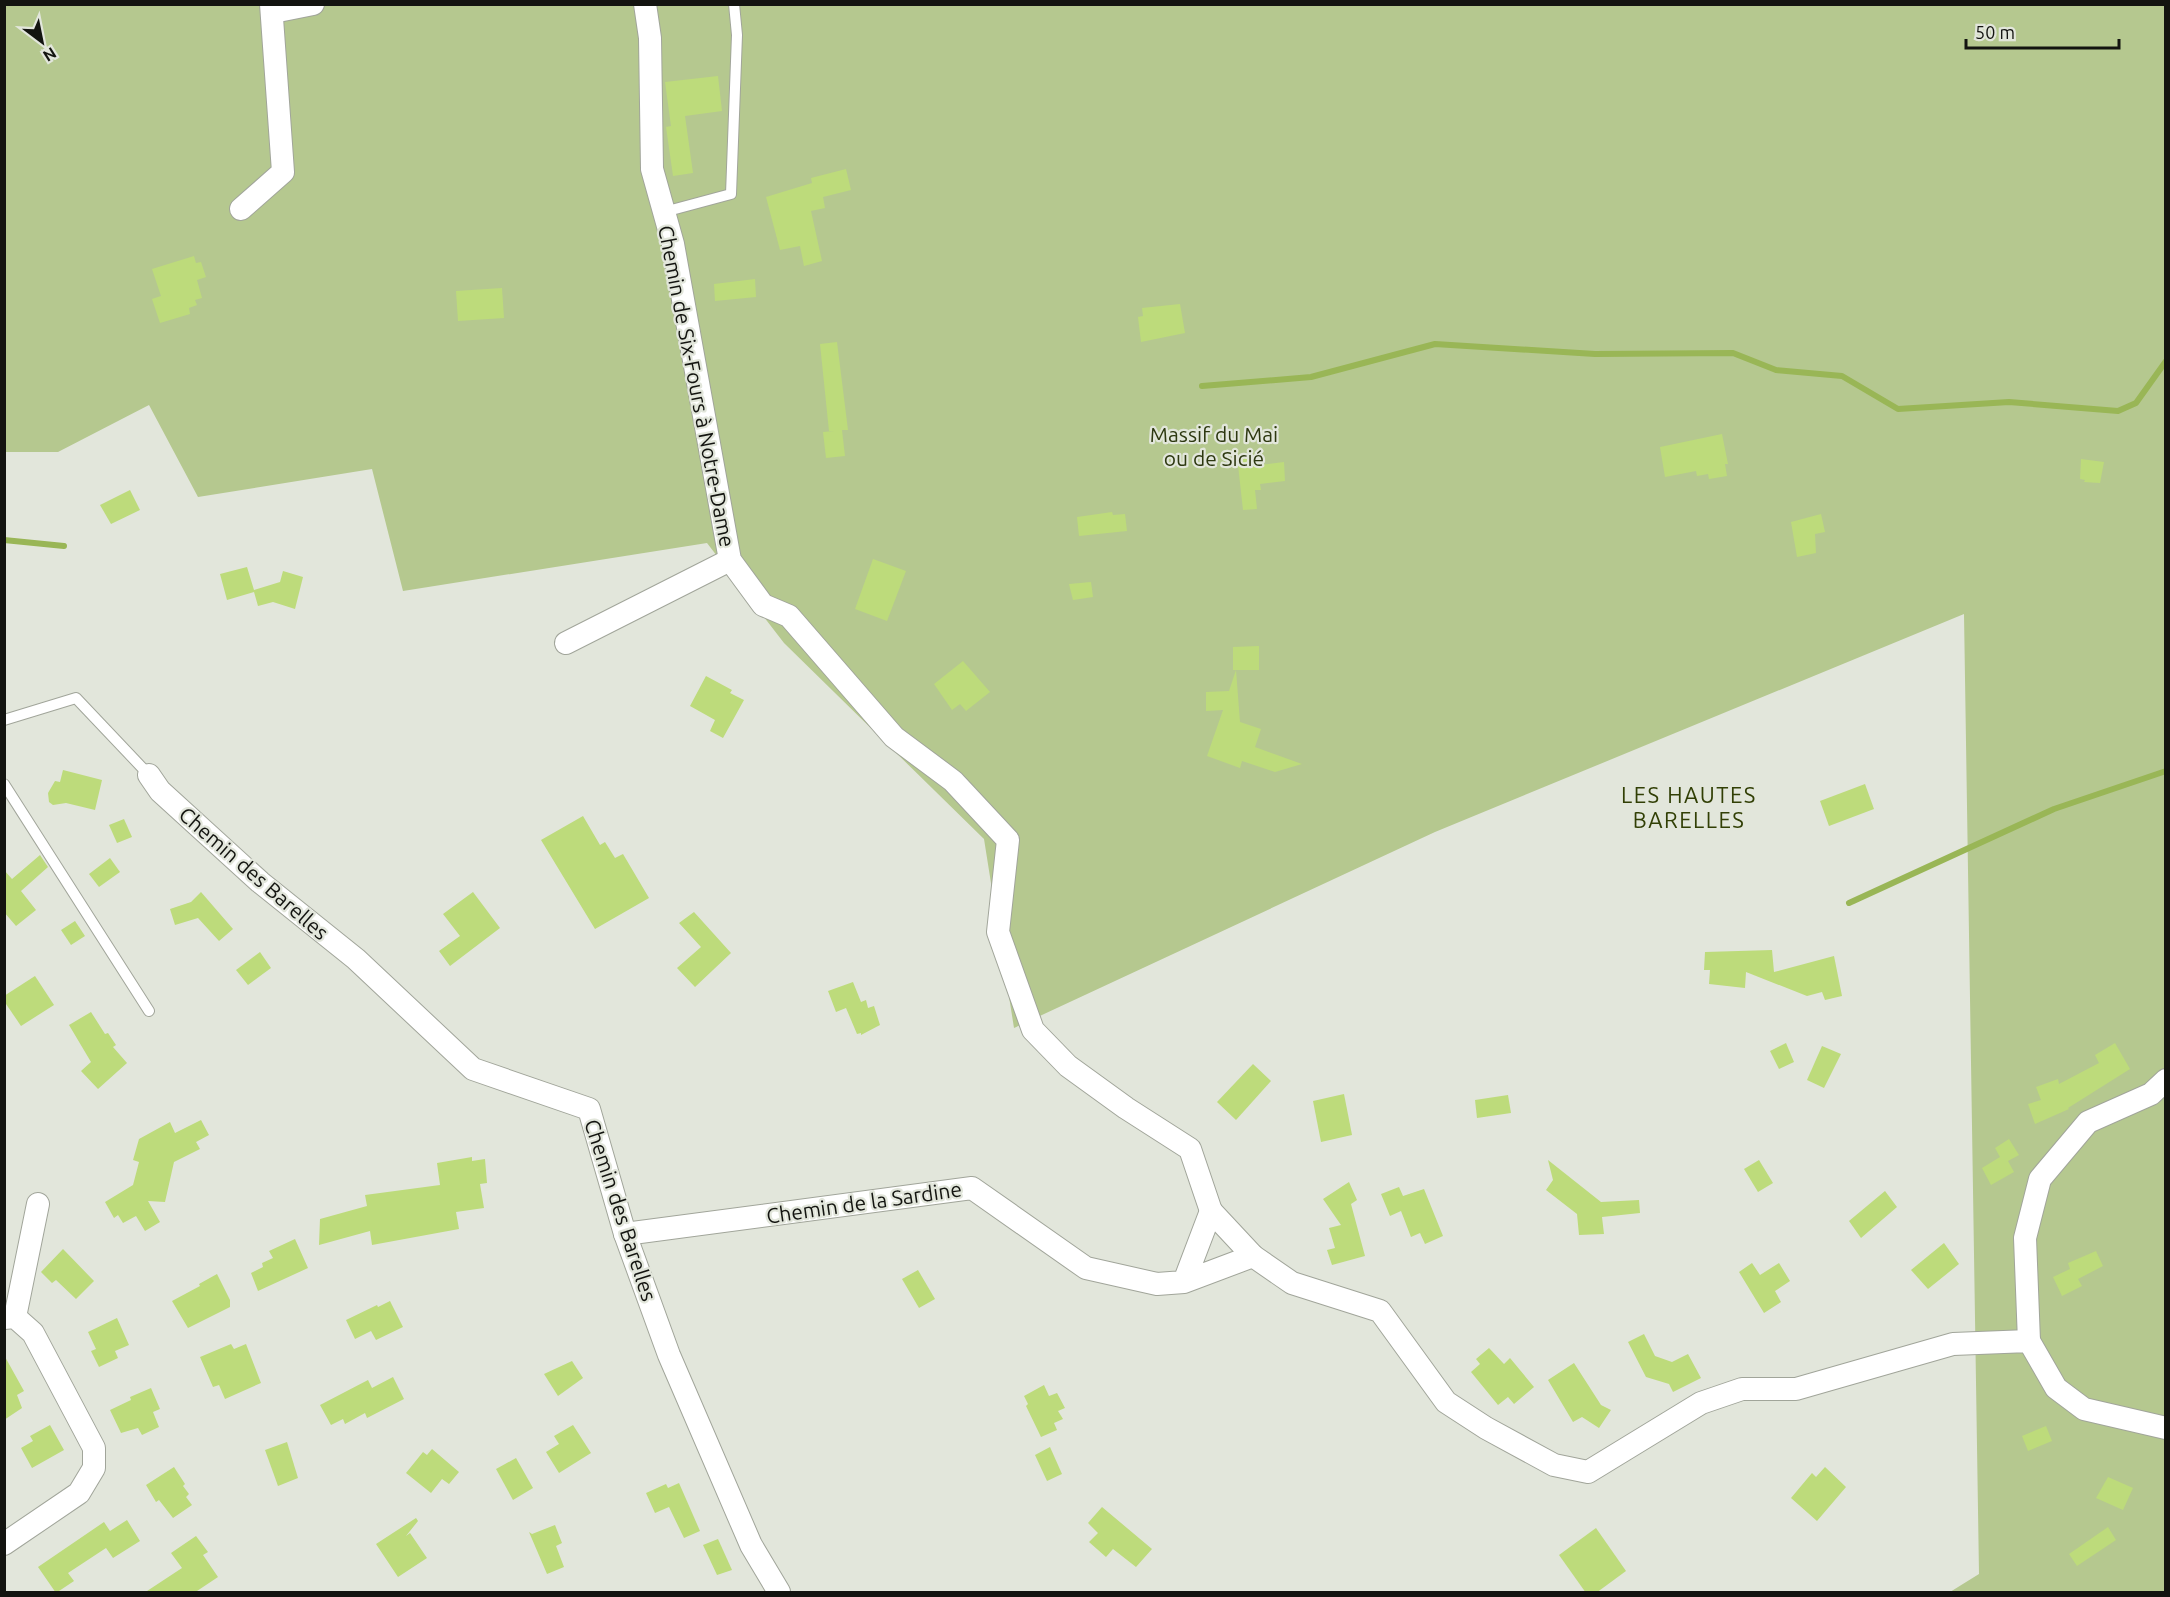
<svg xmlns="http://www.w3.org/2000/svg" width="2170" height="1597" font-family="Ubuntu,sans-serif">
	<style>
		.green { fill: #b5c88f }
		.lines { fill: none; stroke-linecap: round; stroke-linejoin: round }
		.stream { stroke: #99b656; stroke-width: 6 }
		.building { fill: #bddb7b }
		.service-casing { stroke: #a1a59a; stroke-width: 12 }
		.minor-casing { stroke: #a1a59a; stroke-width: 24 }
		.service { stroke: #fff; stroke-width: 10 }
		.minor { stroke: #fff; stroke-width: 22 }
		.labels { text-anchor: middle; dominant-baseline: central; stroke-width: 4.5; stroke-linejoin: round; paint-order: stroke }
		.street-label { font-size: 21px; fill: #131410; stroke: #e2e6db }
		.park-label { font-size: 21px; fill: #2d3810; stroke: #e2e6db }
		.neighbourhood-label { font-size: 22px; letter-spacing: 1.5px; fill: #313f05; stroke: #e2e6db }
	</style>
	<rect width="100%" height="100%" fill="#e2e6db"/>
	<polygon class="green" points="4,5 2165,5 2165,1592 1950,1592 1979,1574 1964,614 1435,832 1014,1028 984,839 784,643 707,543 403,591 372,469 198,497 149,405 58,452 5,452"/>
	<g class="lines">
		<g class="stream">
			<polyline points="1202,386 1311,377 1435,344 1595,354 1733,353 1776,370 1842,376 1898,409 2009,402 2118,411 2136,403 2166,361"/>
			<polyline points="4,540 64,546"/>
			<polyline points="1849,903 2054,809 2166,771"/>
		</g>
	</g>
	<g class="building">
		<polygon points="718,76 722,111 685,116 693,173 673,176 666,127 671,126 665,82"/>
		<polygon points="846,169 851,190 823,197 825,208 811,211 822,261 804,266 800,246 780,250 766,197 812,183 811,178"/>
		<polygon points="194,256 196,263 201,262 206,277 197,280 202,298 195,300 197,305 189,308 190,314 160,323 152,299 161,296 152,269"/>
		<polygon points="755,279 756,297 715,301 714,284"/>
		<polygon points="502,288 504,318 458,321 456,291"/>
		<polygon points="1180,304 1185,333 1141,342 1138,317 1143,316 1142,308"/>
		<polygon points="837,342 848,430 842,430 845,456 826,458 823,432 834,431 829,431 820,344"/>
		<polygon points="1722,434 1728,464 1725,464 1727,476 1709,479 1708,474 1697,476 1696,471 1665,477 1660,447"/>
		<polygon points="1253,454 1253,466 1284,462 1285,481 1260,484 1261,490 1255,490 1257,509 1243,510 1237,456"/>
		<polygon points="2081,459 2104,462 2100,483 2084,482 2085,480 2080,479"/>
		<polygon points="130,490 140,510 111,524 100,505"/>
		<polygon points="1112,512 1113,515 1125,514 1127,531 1079,536 1077,517"/>
		<polygon points="1821,514 1825,532 1815,534 1816,553 1797,557 1791,522"/>
		<polygon points="873,559 906,571 887,621 855,609"/>
		<polygon points="247,567 254,590 280,582 283,571 303,577 295,609 273,602 258,606 254,592 227,600 220,574"/>
		<polygon points="1091,582 1093,597 1073,600 1069,584"/>
		<polygon points="1259,646 1259,670 1233,670 1233,647"/>
		<polygon points="963,661 990,692 966,711 960,704 952,710 934,684"/>
		<polygon points="1236,670 1240,722 1261,729 1255,747 1302,764 1275,772 1242,761 1240,768 1207,756 1223,710 1206,711 1206,692 1229,691"/>
		<polygon points="706,676 732,690 730,693 744,700 723,738 710,731 715,720 690,706"/>
		<polygon points="63,770 102,780 95,810 66,803 53,805 49,802 48,793 55,781 60,782"/>
		<polygon points="1865,784 1874,809 1829,826 1820,801"/>
		<polygon points="583,816 600,845 605,842 615,858 623,854 649,898 595,929 541,840"/>
		<polygon points="124,819 132,837 117,843 109,825"/>
		<polygon points="40,855 48,867 21,891 36,910 16,926 4,912 4,870 12,879"/>
		<polygon points="110,858 120,872 99,887 89,874"/>
		<polygon points="201,892 233,929 219,941 198,918 175,925 170,909 191,902"/>
		<polygon points="473,892 500,928 450,966 439,951 460,936 443,914"/>
		<polygon points="694,912 731,953 695,987 677,968 701,947 679,923"/>
		<polygon points="75,921 85,936 71,945 61,930"/>
		<polygon points="1772,950 1774,972 1834,956 1842,996 1825,1000 1822,992 1807,996 1746,972 1745,988 1709,984 1710,970 1704,970 1705,952"/>
		<polygon points="260,952 271,968 248,985 236,970"/>
		<polygon points="35,976 54,1005 21,1026 4,1001 4,996"/>
		<polygon points="853,982 861,1002 866,1000 868,1008 874,1006 880,1025 861,1035 861,1033 857,1034 846,1008 836,1012 828,991"/>
		<polygon points="91,1012 105,1034 108,1033 116,1045 113,1047 127,1063 98,1089 81,1071 91,1062 69,1025"/>
		<polygon points="1786,1043 1794,1062 1779,1069 1770,1051"/>
		<polygon points="2115,1043 2130,1069 2068,1108 2069,1109 2035,1124 2028,1104 2041,1100 2036,1087 2058,1079 2059,1084 2099,1063 2095,1055"/>
		<polygon points="1822,1046 1841,1054 1824,1088 1807,1080"/>
		<polygon points="1253,1064 1271,1081 1236,1120 1217,1102"/>
		<polygon points="1344,1094 1352,1135 1321,1142 1313,1101"/>
		<polygon points="1508,1095 1511,1113 1477,1118 1475,1100"/>
		<polygon points="201,1120 209,1135 196,1142 200,1149 174,1162 165,1202 148,1201 160,1222 145,1231 136,1216 123,1223 118,1215 114,1218 105,1202 133,1185 139,1162 133,1160 139,1139 170,1122 175,1133"/>
		<polygon points="2009,1139 2019,1155 2008,1161 2014,1172 1991,1185 1982,1168 2000,1157 1995,1148"/>
		<polygon points="472,1157 472,1161 485,1159 487,1183 480,1184 484,1208 456,1212 459,1229 372,1245 370,1231 319,1245 320,1219 367,1206 365,1195 440,1185 437,1163"/>
		<polygon points="1548,1160 1601,1202 1639,1200 1640,1213 1602,1217 1604,1234 1579,1235 1577,1214 1546,1190 1553,1180"/>
		<polygon points="1759,1160 1773,1183 1758,1192 1744,1169"/>
		<polygon points="1349,1182 1357,1200 1351,1204 1365,1256 1332,1265 1327,1250 1335,1248 1329,1228 1341,1225 1323,1199"/>
		<polygon points="1399,1187 1403,1196 1424,1189 1443,1236 1425,1244 1420,1233 1411,1237 1401,1211 1390,1216 1381,1194"/>
		<polygon points="1885,1191 1897,1207 1861,1238 1849,1221"/>
		<polygon points="295,1239 308,1268 258,1291 251,1273 263,1267 262,1263 273,1258 269,1251"/>
		<polygon points="1944,1243 1959,1264 1928,1289 1911,1270"/>
		<polygon points="63,1249 94,1281 76,1299 56,1280 52,1283 41,1272"/>
		<polygon points="2096,1251 2103,1266 2078,1279 2082,1286 2062,1296 2053,1277 2070,1269 2068,1263"/>
		<polygon points="1752,1263 1760,1275 1779,1263 1790,1281 1775,1291 1781,1302 1764,1313 1739,1272"/>
		<polygon points="918,1270 935,1299 919,1308 902,1279"/>
		<polygon points="217,1274 230,1300 230,1307 188,1328 172,1301 200,1286 199,1284"/>
		<polygon points="390,1301 403,1327 376,1340 371,1331 355,1339 346,1320 377,1305 378,1307"/>
		<polygon points="117,1318 129,1345 115,1351 118,1358 99,1367 91,1351 96,1349 88,1332"/>
		<polygon points="1644,1334 1655,1356 1672,1362 1688,1354 1701,1378 1673,1392 1669,1384 1646,1377 1628,1342"/>
		<polygon points="231,1344 234,1349 246,1344 261,1383 225,1399 219,1385 213,1387 200,1357"/>
		<polygon points="1489,1348 1504,1364 1510,1358 1534,1387 1514,1404 1508,1397 1498,1405 1471,1372 1480,1364 1476,1359"/>
		<polygon points="4,1355 24,1391 17,1395 22,1408 4,1420"/>
		<polygon points="572,1361 583,1378 558,1396 544,1374"/>
		<polygon points="1574,1363 1601,1405 1611,1410 1599,1428 1582,1417 1573,1422 1548,1380"/>
		<polygon points="393,1377 404,1399 367,1418 365,1413 345,1424 343,1419 331,1425 320,1405 368,1380 372,1388"/>
		<polygon points="1044,1385 1049,1396 1057,1393 1065,1408 1058,1411 1063,1419 1054,1423 1057,1430 1041,1437 1026,1406 1028,1404 1024,1396"/>
		<polygon points="151,1388 160,1409 153,1412 159,1427 142,1435 138,1428 121,1433 110,1410 131,1400 130,1397"/>
		<polygon points="50,1425 64,1450 32,1468 21,1448 33,1441 30,1436"/>
		<polygon points="573,1425 591,1453 559,1473 546,1452 559,1444 554,1436"/>
		<polygon points="2046,1426 2052,1441 2028,1451 2022,1436"/>
		<polygon points="287,1442 298,1478 278,1486 265,1450"/>
		<polygon points="1050,1447 1062,1474 1047,1481 1035,1455"/>
		<polygon points="432,1449 459,1472 449,1484 442,1479 431,1493 406,1473 423,1452 427,1455"/>
		<polygon points="516,1458 533,1488 513,1500 496,1469"/>
		<polygon points="174,1467 185,1484 183,1486 189,1494 186,1497 192,1505 173,1518 159,1500 156,1502 146,1485"/>
		<polygon points="1825,1467 1846,1487 1817,1521 1791,1498 1812,1473 1816,1477"/>
		<polygon points="2108,1477 2133,1488 2123,1510 2096,1498"/>
		<polygon points="679,1483 700,1531 684,1538 669,1507 655,1513 646,1493 666,1484 668,1488"/>
		<polygon points="1102,1507 1152,1549 1136,1567 1113,1549 1106,1557 1089,1542 1098,1533 1088,1523"/>
		<polygon points="416,1518 418,1521 406,1536 410,1533 427,1558 398,1577 376,1544"/>
		<polygon points="127,1520 140,1541 113,1558 106,1548 68,1573 74,1581 56,1593 38,1567 104,1522 110,1531"/>
		<polygon points="555,1525 562,1543 556,1546 564,1567 547,1574 529,1532 532,1534"/>
		<polygon points="2108,1527 2116,1540 2077,1566 2069,1554"/>
		<polygon points="1596,1528 1626,1571 1596,1593 1586,1593 1559,1555"/>
		<polygon points="196,1536 208,1552 203,1555 218,1577 194,1593 144,1593 182,1568 171,1553"/>
		<polygon points="718,1539 732,1570 717,1575 703,1545"/>
	</g>
	<g class="lines">
		<g class="service-casing">
			<g id="service">
				<polyline points="664,212 731,194 737,35 734,4"/>
				<polyline points="4,720 76,698 149,775"/>
				<polyline points="4,784 149,1011"/>
			</g>
		</g>
		<g class="minor-casing">
			<g id="minor">
				<polyline points="645,4 650,38 652,169 673,244 730,560 763,605 789,616 894,737 953,781 1008,840 998,932 1033,1030 1068,1066 1126,1108 1190,1149 1211,1211"/>
				<polyline points="273,12 313,4"/>
				<polyline points="241,209 283,172 271,4"/>
				<polyline points="566,643 730,560"/>
				<polyline points="149,775 160,791 260,882 356,959 473,1069 589,1109 625,1234 669,1355 751,1545 779,1592"/>
				<polyline points="625,1234 972,1188 1086,1268 1157,1284 1184,1282 1253,1256 1211,1211 1184,1282"/>
				<polyline points="1253,1256 1292,1283 1380,1311 1446,1402 1486,1428 1554,1465 1588,1472 1701,1403 1742,1389 1796,1389 1953,1344 2029,1341 2056,1388 2084,1409 2166,1428"/>
				<polyline points="15,1317 38,1204"/>
				<polyline points="4,1318 15,1317 33,1333 94,1448 94,1468 79,1493 4,1544"/>
				<polyline points="2029,1341 2025,1238 2040,1179 2088,1122 2151,1094 2166,1080"/>
			</g>
		</g>
		<use href="#service" class="service"/>
		<use href="#minor" class="minor"/>
	</g>
	<g class="labels">
		<g class="street-label">
			<text transform="translate(697 386) rotate(79)">Chemin de Six-Fours à Notre-Dame</text>
			<text transform="translate(254 873) rotate(41)">Chemin des Barelles</text>
			<text transform="translate(864 1202) rotate(-8)">Chemin de la Sardine</text>
			<text transform="translate(621 1210) rotate(72)">Chemin des Barelles</text>
		</g>
		<g class="park-label">
			<text x="1214" y="434">Massif du Mai<tspan x="1214" dy="24">ou de Sicié</tspan></text>
		</g>
		<g class="neighbourhood-label">
			<text x="1689" y="794">LES HAUTES<tspan x="1689" dy="25">BARELLES</tspan></text>
		</g>
	</g>
	<rect width="2170" height="1597" fill="none" stroke="#131410" stroke-width="12"/>
	<g transform="translate(42 42) rotate(148)" stroke="#e2e6db" stroke-width="4.5" paint-order="stroke">
	<path d="M0-4.5L10 22L0 15L-10 22Z" fill="#131410"/>
	<text y="-9" font-size="16" font-weight="bold" text-anchor="middle" fill="#131410">N</text>
	</g>
	<path d="M1966 39v9h153v-9" fill="none" stroke="#131410" stroke-width="3"/>
	<text x="1975" y="39" font-size="18" fill="#131410" stroke="#e2e6db" stroke-width="4.5" paint-order="stroke">50 m</text>
</svg>
